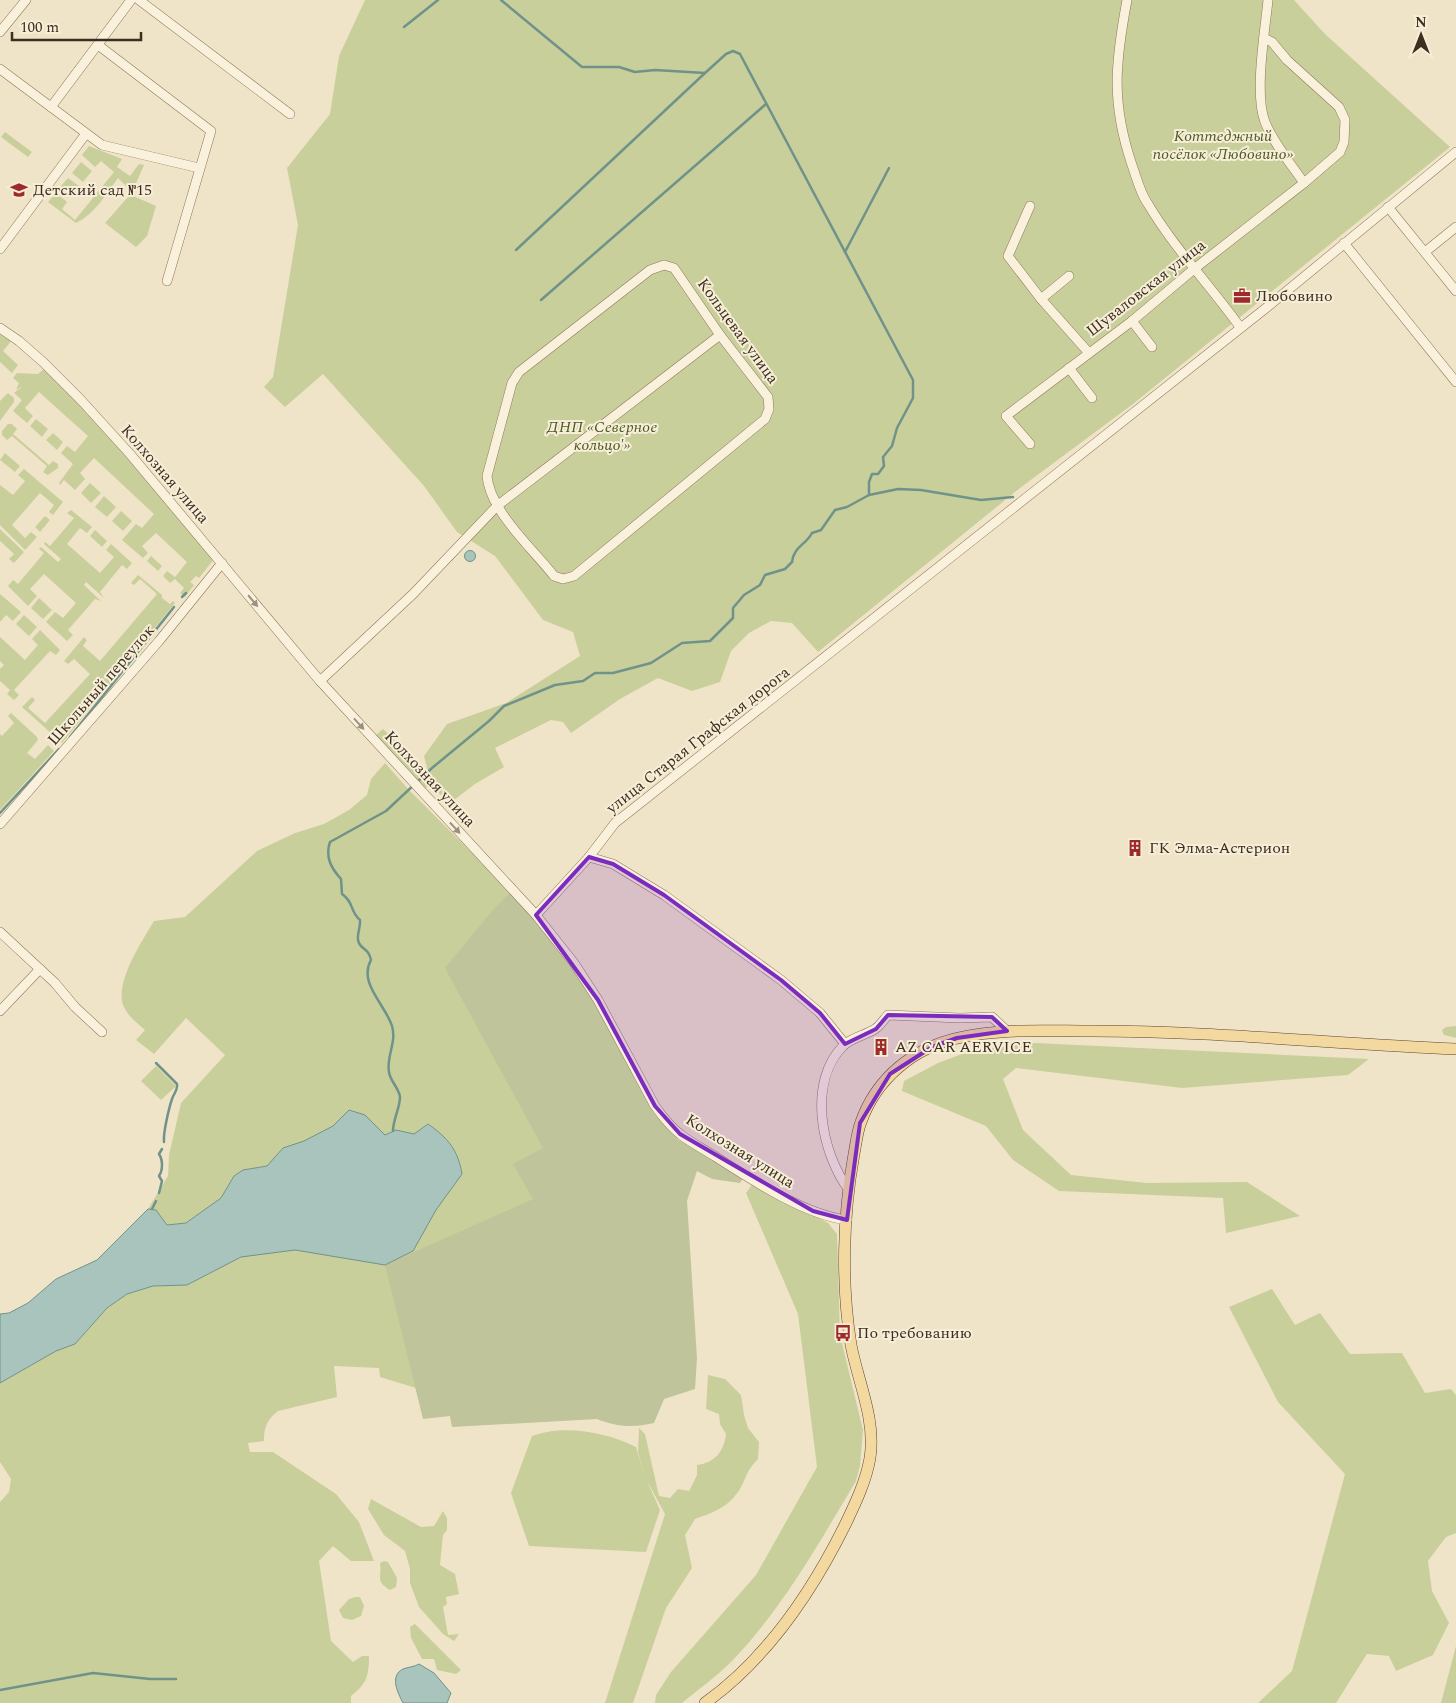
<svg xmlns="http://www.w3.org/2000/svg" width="1456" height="1703" font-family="Spectral,serif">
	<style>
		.green { fill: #c9cf9b }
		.cemetery { fill: #bfc49a }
		.water { fill: #a9c4bc; stroke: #6f938a }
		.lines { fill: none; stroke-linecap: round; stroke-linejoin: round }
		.stream { stroke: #6f938a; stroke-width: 2.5 }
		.minor-casing { stroke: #8d765c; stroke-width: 10 }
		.major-casing { stroke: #5b4430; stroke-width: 12 }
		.minor { stroke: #faf1dc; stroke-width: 9 }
		.major { stroke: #f3d9a0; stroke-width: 11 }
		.oneway { fill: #9c907e }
		.marked { fill: #7b2cbf; fill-opacity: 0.2; stroke: #7b2cbf; stroke-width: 4; stroke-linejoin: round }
		.labels { text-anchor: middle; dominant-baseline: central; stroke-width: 4; stroke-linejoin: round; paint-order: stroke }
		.park-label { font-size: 16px; font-style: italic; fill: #4d5a26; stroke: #f7eed8 }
		.poi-label { font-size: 16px; fill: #3d2e20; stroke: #f7eed8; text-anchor: start }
		.street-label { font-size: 16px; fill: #3d2e20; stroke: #f7eed8 }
	</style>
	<rect width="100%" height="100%" fill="#f0e4c8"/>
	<g class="green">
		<polygon points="365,0 1294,0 1325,34 1450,147 1133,404 1020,488 818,652 792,623 771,621 749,633 731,651 720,682 692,691 658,678 620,699 571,733 563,722 551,720 495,748 504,767 475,784 450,803 432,787 424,756 447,724 506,703 580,656 573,632 543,620 495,556 457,532 424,486 323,374 285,407 264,387 273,377 298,225 287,168 330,114 339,56"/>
		<polygon points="5,132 32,152 28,157 1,137"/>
		<path d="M89 146 122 159 117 167 130 176 139 164 144 165 131 195 156 206 147 236 136 247 105 223 128 197 127 187 118 178C105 195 96 213 76 223L48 202 56 193 67 202 62 209 75 220 114 172 101 161 95 167 82 155Z"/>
		<polygon points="81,162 92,171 83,182 72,173"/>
		<polygon points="68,178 79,186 71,197 59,188"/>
		<polygon points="0,333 12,340 3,351 18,365 12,373 0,362"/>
		<polygon points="45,368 126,456 214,559 199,578 196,576 190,582 194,585 185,597 180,593 184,588 175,579 170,583 163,576 167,571 175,577 187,562 156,533 142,546 148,553 143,558 122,540 136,524 142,528 154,514 94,458 80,473 85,479 75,490 64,480 60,485 59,483 73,464 61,453 67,446 75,452 88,436 39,392 25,408 33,416 27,423 13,411 22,400 14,393 23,386 16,390 19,383 13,378 17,373 38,374"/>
		<polygon points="8,393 14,398 14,402 0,421 0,401"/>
		<polygon points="36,419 48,429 42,437 30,426"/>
		<polygon points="8,424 12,424 17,429 13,434 49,465 53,461 58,464 58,468 48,475 43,472 47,466 12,436 7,440 2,435 2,431"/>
		<polygon points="53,433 63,442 57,450 46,440"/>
		<polygon points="5,453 20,466 15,472 0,460"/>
		<polygon points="24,469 63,502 53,515 49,512 54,505 40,493 12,525 25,538 31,532 37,537 25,550 0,525 0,485 13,495 25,481 18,475"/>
		<polygon points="90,483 101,493 91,503 81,493"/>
		<polygon points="104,496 116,507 107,517 95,507"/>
		<polygon points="71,510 92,527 87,533 80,528 67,544 100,573 114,557 106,550 111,544 132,563 127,569 122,565 100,592 104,598 86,582 84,585 101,601 95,599 68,630 73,635 67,641 46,622 55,612 63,618 76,603 44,574 30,589 37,596 28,606 8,586 13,580 18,584 44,553 39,549 41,547 58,562 61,559 44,544 45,542 50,546 74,518 67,513"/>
		<polygon points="121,511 132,521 123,531 112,521"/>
		<polygon points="45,516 50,520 40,532 35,527"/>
		<polygon points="0,529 24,552 14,563 9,559 14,554 0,541"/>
		<polygon points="95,530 107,541 102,547 90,536"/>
		<polygon points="151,556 162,566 158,571 147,561"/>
		<polygon points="138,575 162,595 162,598 170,604 173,601 175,603 62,743 22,707 32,697 35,700 28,708 45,723 90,674 74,659 68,664 64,661 84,637 87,640 83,646 100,661 157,594 140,579 134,585 131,583"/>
		<polygon points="0,594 21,612 13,621 6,615 0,622"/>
		<polygon points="39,598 52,610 43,619 31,608"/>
		<polygon points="24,615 37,627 29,636 16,624"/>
		<polygon points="40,630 60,650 56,655 50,651 14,690 19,695 14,700 7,694 10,690 0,681 0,669 4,665 0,661 0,637 25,660 38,645 32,639"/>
		<polygon points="11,713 37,737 38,740 27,753 35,759 48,745 54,751 0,810 0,734 2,736 14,723 8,716"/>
		<polygon points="383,729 405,750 429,784 424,790 376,735"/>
		<path d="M385 763 409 790 511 892 654 1114 667 1129 411 1368 416 1388 380 1377 379 1368 334 1366 337 1397 278 1411C267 1420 264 1427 264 1441L248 1443 250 1452H273L336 1494 359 1522 374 1561H351L333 1546 319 1561 331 1641 353 1662 362 1656H369C369 1675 367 1684 351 1696V1703H0V1502L9 1492 11 1479 0 1462V1383L56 1351 75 1344 107 1308 127 1294 153 1286 187 1285 241 1257 295 1249 267 1166 243 1170 234 1176 221 1198 186 1223 167 1225 156 1210 148 1209 168 1176 169 1155 181 1103 225 1055 186 1018 154 1054 136 1040 145 1030C138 1024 128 1016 124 1007 113 985 142 941 154 921L185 917 257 851 295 833 324 824 349 810 367 795 371 779Z"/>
		<polygon points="1456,1026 1456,1038 1444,1035 1442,1030 1446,1027"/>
		<polygon points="1035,1043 1369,1059 1348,1075 1182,1088 1016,1068 1003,1079 1023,1130 1071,1175 1147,1183 1247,1182 1300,1216 1226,1233 1223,1198 1059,1191 1013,1160 986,1126 902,1091 904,1081 938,1063 970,1051"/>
		<polygon points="156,1066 176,1086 161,1100 141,1081"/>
		<path d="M753 1183 828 1223 837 1234 840 1335 863 1430 860 1466 856 1481C819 1543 783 1608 732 1661 717 1676 699 1689 682 1703H655L656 1695 671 1672 756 1575 817 1467 798 1314 746 1193Z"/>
		<polygon points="1272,1289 1295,1325 1320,1313 1350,1354 1402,1353 1425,1393 1451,1389 1456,1395 1456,1533 1446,1537 1428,1561 1432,1591 1449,1623 1433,1655 1396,1671 1389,1656 1367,1654 1336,1703 1258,1703 1292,1671 1345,1474 1278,1402 1229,1307"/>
		<path d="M708 1375 725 1379 741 1395 744 1415 748 1428 759 1442 758 1459C744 1473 747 1479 738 1492 727 1508 712 1513 695 1519L685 1535 692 1568 666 1608 633 1703H605L665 1514 647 1481 660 1510 646 1552 529 1546 511 1493 532 1436C563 1424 607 1432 636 1447L645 1477 638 1452 639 1428 645 1434 659 1496 670 1498 678 1489 689 1491 697 1475V1465C715 1463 724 1451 726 1434L720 1424 719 1414 706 1409Z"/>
		<polygon points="371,1499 421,1527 434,1526 443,1511 447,1518 447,1530 443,1535 440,1565 455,1574 459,1594 446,1597 447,1604 443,1607 448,1635 459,1634 454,1641 443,1634 419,1607 410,1583 410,1569 405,1551 384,1535 368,1509"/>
		<path d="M384 1561 388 1562 397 1578 396 1587 390 1590C375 1581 382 1578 380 1563Z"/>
		<polygon points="355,1597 360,1597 364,1606 361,1616 352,1620 343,1618 339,1610 349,1599"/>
		<polygon points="415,1624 461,1670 456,1674 437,1670 434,1659 422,1659 411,1638 410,1627"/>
		<polygon points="1456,1646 1456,1703 1441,1703"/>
	</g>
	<path class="cemetery" d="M511 892 570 963 596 1004 654 1114 677 1139 743 1178 740 1183 712 1179 697 1171 687 1201 697 1358 695 1389 664 1399 654 1423C632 1428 617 1427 597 1419L452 1427 450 1416 423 1419 385 1265 533 1199 513 1164 543 1148 445 968 492 911Z"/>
	<g class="water">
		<circle cx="470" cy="556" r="5.5"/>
		<path d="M349 1110 365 1115 385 1135 396 1130 414 1134 428 1124C448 1138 458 1150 462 1174L436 1210 413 1251 385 1265 295 1250 241 1257 187 1285 153 1286 127 1294 107 1308 75 1344 56 1351 0 1383V1314L9 1313 28 1303 56 1279 97 1260 148 1209 156 1210 167 1225 186 1223 221 1198 234 1176 243 1170 267 1166 283 1148 304 1141 333 1126Z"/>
		<path d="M419 1664 434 1673 451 1693 447 1703H403C398 1693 389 1676 403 1669 408 1667 414 1667 419 1664Z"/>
	</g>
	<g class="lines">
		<g class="stream">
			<polyline points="501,0 582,67 619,67 635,72 655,70 705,73"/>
			<polyline points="404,27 438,0"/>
			<polyline points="845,252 889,168"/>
			<polyline points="541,300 766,104"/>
			<polyline points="869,495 898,489 921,490 981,500 1013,497"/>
			<polyline points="182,597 186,593"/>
			<polyline points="70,737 174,607"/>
			<polyline points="0,813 59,749"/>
			<path d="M156 1063 177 1084C178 1090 174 1093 172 1099 169 1108 163 1133 164 1142"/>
			<path d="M393 1131C393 1119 400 1108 400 1097 399 1088 390 1081 389 1072 386 1057 397 1042 392 1026 385 1004 358 983 371 960 369 951 366 951 361 946 354 939 361 928 360 920 350 912 354 902 342 894L341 879C331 868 325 857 330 842L386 811 432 768 489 721 504 706 555 685 583 681 595 673H613L651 663 682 643 710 641 733 618V608L744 595 760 585 765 575 785 569 792 562C794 546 806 545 812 533L821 530 835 510 847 507 869 495V482L872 474H878L884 466 883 457 892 446 897 428 913 398V380L740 54 733 51 726 54 705 73 516 250"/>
			<path d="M159 1193 162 1181 159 1176C163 1170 163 1160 159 1154L162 1149"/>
			<polyline points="152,1209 156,1201"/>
			<polyline points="0,1690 93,1673 150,1679 176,1679"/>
		</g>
		<g class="minor-casing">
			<g id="minor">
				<polyline points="139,0 290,114"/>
				<path d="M1127 0C1115 64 1111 103 1132 165 1137 179 1140 193 1148 204 1174 248 1210 285 1240 327"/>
				<path d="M1268 0C1265 31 1254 94 1265 122 1274 144 1291 164 1304 183"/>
				<polyline points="0,32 26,0"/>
				<polyline points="98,45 211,131 167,281"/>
				<polyline points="0,69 102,145 199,168"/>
				<polyline points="51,107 131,0"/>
				<polyline points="1030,206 1008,256 1041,299 1089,353"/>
				<polyline points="1388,207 1456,291"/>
				<polyline points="1344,243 1456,382"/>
				<polyline points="0,249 85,135"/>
				<polyline points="1425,252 1456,227"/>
				<path d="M664 265 674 268 720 335 768 397 769 409 765 419 574 576 563 579 554 576C532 548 490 511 487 476L512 383 519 372 650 270Z"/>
				<polyline points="1041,299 1069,276"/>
				<polyline points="1132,321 1152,347"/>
				<path d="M0 328 19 341 43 362 81 400 130 454 320 681 536 915 574 963 598 1000 655 1106C662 1116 671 1127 681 1135 692 1143 705 1150 716 1157 752 1180 805 1215 847 1220"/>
				<polyline points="1069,368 1092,398"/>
				<polyline points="1030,444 1006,416 1132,321 1194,269 1304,183 1340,152 1344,142 1345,120 1339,107 1287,60 1272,42 1264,38"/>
				<polyline points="320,681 413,594 497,506 720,335"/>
				<polyline points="0,824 159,641 222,563"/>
				<polyline points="589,857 613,864 664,895 781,980 820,1013 845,1044"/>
				<polyline points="536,915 589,857 615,823 1266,308 1456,152"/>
				<polyline points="0,932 55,983 75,1007 102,1032"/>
				<polyline points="0,1011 40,969"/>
				<path d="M849 1190C821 1153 807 1081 844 1045 853 1037 866 1035 875 1029 880 1026 884 1019 888 1015L960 1018 992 1017 1007 1031"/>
			</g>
		</g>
		<g class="major-casing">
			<path id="major" d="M705 1703C768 1658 812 1592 846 1523 856 1502 866 1481 870 1458 876 1419 858 1382 851 1345 841 1283 843 1215 854 1154 856 1144 857 1132 861 1122 876 1079 913 1048 958 1038 1001 1028 1047 1031 1092 1031 1213 1031 1335 1044 1456 1049"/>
		</g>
		<use href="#minor" class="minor"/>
		<use href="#major" class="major"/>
	</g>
	<defs><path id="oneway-solid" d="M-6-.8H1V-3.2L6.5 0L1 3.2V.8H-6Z" transform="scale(1.25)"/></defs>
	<g class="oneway">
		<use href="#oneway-solid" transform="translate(253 601) rotate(50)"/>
		<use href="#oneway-solid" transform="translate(359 724) rotate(48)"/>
		<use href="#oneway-solid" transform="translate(455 828) rotate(47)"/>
	</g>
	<path class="marked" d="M589 857 613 864 664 895 781 980 820 1013 845 1044 876 1029 888 1015 992 1017 1007 1031 957 1038 932 1047 890 1074 860 1123 847 1220 813 1211 680 1134 655 1106 598 1000 536 915Z"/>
	<defs>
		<g id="school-bare" transform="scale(1.35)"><path d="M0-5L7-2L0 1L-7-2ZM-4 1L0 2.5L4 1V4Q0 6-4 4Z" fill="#9e2a2b" stroke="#f7eed8" stroke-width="2.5" paint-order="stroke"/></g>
		<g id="office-bare" transform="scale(1.35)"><path d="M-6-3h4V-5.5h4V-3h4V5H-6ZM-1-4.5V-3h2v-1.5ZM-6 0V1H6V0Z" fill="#9e2a2b" stroke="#f7eed8" stroke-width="2.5" paint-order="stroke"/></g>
		<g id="building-bare" transform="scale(1.35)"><path d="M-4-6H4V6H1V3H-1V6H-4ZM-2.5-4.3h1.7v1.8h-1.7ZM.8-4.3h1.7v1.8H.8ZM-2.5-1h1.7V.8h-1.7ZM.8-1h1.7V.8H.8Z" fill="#9e2a2b" stroke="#f7eed8" stroke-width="2.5" paint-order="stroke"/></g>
		<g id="bus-bare" transform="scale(1.35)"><path d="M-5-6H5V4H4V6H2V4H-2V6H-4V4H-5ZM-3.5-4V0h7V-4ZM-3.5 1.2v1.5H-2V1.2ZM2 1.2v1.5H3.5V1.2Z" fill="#9e2a2b" stroke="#f7eed8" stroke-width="2.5" paint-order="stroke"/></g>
	</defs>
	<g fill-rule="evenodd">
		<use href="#school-bare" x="19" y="190"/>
		<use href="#office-bare" x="1242" y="296"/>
		<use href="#building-bare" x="1135" y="848"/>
		<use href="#building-bare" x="881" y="1047"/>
		<use href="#bus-bare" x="843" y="1333"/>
	</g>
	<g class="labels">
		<g class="park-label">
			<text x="1223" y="136">Коттеджный<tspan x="1223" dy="18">посёлок «Любовино»</tspan></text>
			<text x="602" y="427">ДНП «Северное<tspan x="602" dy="18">кольцо'»</tspan></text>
		</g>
		<g class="poi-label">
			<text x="33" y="190">Детский сад №15</text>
			<text x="1256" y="296">Любовино</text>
			<text x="1149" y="848">ГК Элма-Астерион</text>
			<text x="895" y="1047">AZ CAR AERVICE</text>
			<text x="857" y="1333">По требованию</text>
		</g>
		<g class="street-label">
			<text transform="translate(1146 288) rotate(-38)">Шуваловская улица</text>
			<text transform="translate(738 331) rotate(54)">Кольцевая улица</text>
			<text transform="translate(165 474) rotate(49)">Колхозная улица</text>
			<text transform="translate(101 685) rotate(-49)">Школьный переулок</text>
			<text transform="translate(698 740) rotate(-38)">улица Старая Графская дорога</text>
			<text transform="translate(430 779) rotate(47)">Колхозная улица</text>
			<text transform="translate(740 1151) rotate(32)">Колхозная улица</text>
		</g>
	</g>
	<g transform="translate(1421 35)" stroke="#f7eed8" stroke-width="4" paint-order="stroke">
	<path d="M0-4L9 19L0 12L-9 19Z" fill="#3d2e20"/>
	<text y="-8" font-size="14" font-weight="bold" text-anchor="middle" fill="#3d2e20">N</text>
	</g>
	<path d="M12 32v8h129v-8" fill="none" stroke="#3d2e20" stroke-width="2.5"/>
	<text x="20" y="32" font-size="15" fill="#3d2e20" stroke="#f7eed8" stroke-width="4" paint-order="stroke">100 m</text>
</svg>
